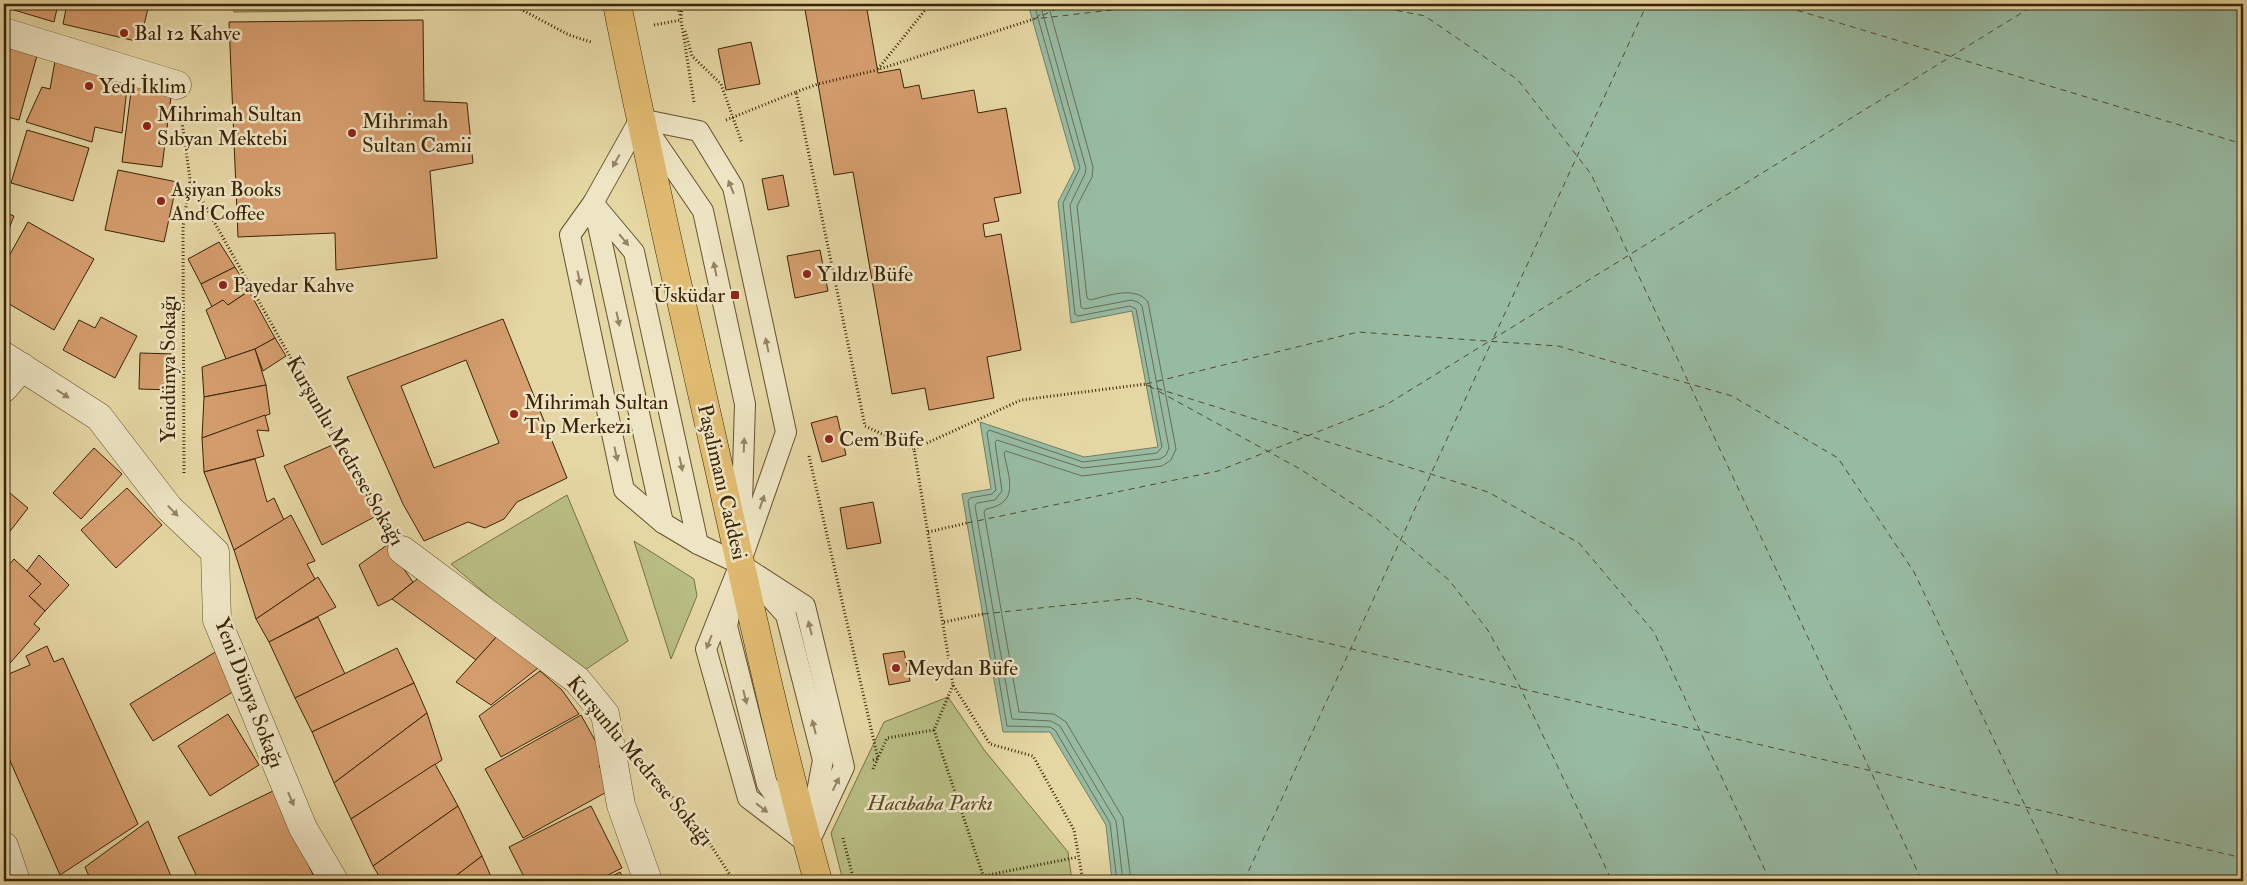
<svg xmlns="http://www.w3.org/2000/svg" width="2247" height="885" font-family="'IM FELL Double Pica',serif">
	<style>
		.green { fill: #b8bd83; stroke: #7a7044 }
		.water { fill: #97baa2; stroke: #727e63 }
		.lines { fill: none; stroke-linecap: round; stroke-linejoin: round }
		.shore { stroke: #696e54; stroke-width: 1 }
		.ferry { stroke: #52492c; stroke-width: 1; stroke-dasharray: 6 5; stroke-linecap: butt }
		.building { fill: #d69e6e; stroke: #3b2305; fill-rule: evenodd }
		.service-casing { stroke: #66502d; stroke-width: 22 }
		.pedestrian-casing { stroke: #66502d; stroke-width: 29 }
		.minor-casing { stroke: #66502d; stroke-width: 29 }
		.tertiary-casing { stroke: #66502d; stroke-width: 29 }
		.primary-casing { stroke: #3b2305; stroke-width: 29 }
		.path { stroke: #3b2305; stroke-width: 3; stroke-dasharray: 1 2.5; stroke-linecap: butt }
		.service { stroke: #eee5c4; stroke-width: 20 }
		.pedestrian { stroke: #eee5c4; stroke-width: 28 }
		.minor { stroke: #eee5c4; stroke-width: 28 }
		.tertiary { stroke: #eee5c4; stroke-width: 28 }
		.primary { stroke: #e2bc72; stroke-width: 28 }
		.oneway { fill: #948464 }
		.poi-dot { fill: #8f2418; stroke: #eee5c4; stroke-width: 2 }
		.labels { text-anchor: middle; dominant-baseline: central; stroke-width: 5; stroke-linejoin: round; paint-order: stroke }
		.poi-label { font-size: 21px; fill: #3b2305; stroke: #eee5c4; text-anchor: start }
		.street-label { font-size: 21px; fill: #3b2305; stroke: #eee5c4 }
		.park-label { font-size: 21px; font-style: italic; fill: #5a4a24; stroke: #eee5c4 }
	</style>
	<rect width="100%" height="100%" fill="#e5d7a4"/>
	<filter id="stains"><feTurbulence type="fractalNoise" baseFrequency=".004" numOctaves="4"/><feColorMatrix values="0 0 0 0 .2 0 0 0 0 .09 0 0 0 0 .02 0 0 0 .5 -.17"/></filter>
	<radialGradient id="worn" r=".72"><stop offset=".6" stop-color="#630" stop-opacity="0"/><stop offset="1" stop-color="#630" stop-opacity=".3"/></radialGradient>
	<g class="green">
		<polygon points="233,4 412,4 423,10 234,12"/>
		<polygon points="567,495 628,641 579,674 451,564"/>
		<polygon points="634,541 694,579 697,596 671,659"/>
		<polygon points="948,697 985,751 1068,852 1072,881 843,881 831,833 884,722"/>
	</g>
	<polygon class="water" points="1028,4 2243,4 2243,881 1112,881 1106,825 1050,732 1003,732 962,494 991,489 980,422 1084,457 1158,447 1132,311 1071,323 1058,202 1075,169"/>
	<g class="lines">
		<g class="shore">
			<polyline points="1034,4 1080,168 1063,203 1075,314 1078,316 1130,306 1136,309 1162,447 1157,453 1083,462 989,430 987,433 996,490 992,494 970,498 968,501 1007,726 1050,727 1055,730 1110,823 1117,881"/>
			<polyline points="1040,4 1086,168 1085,174 1070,205 1081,307 1084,309 1131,300 1138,302 1142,306 1169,448 1166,455 1160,459 1083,468 997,440 995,442 1002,491 995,500 977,503 975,506 1012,719 1051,721 1060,726 1116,821 1123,881"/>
			<path d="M1048 4 1093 167 1092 177 1077 206 1087 298 1090 300C1108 296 1135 285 1148 302L1176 449 1171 460 1162 466 1082 476 1006 451 1004 453C1009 479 1020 503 986 509L984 512 1019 712 1054 714 1066 722 1123 818 1131 881"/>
		</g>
		<g class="ferry">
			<polyline points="1068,4 1034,19 1164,4"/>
			<polyline points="1364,4 1425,16 1518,80 1591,174 1922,881"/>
			<polyline points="1776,4 2243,144"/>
			<polyline points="1036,18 1052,4"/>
			<polyline points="1494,337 1647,4"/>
			<polyline points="1146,384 1358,332 1558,346 1732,396 1838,458 1914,572 2061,881"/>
			<polyline points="1146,385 1488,492 1579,543 1654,632 1770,881"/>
			<polyline points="1149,386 1300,469 1376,519 1449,580 1487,629 1519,685 1612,881"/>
			<polyline points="967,523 1218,471 1386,405 2036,4"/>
			<polyline points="983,614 1135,598 2243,858"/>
			<polyline points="1244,881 1492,341"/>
		</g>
	</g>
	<g class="building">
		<polygon points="4,4 58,4 54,22 4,7"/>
		<polygon points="67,4 149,4 140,42 63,24"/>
		<polygon points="804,4 866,4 878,73 900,69 904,88 919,85 922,99 974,90 978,113 1006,108 1021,193 994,198 999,221 983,224 985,237 1001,234 1021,350 987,357 994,398 929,410 925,388 892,394 853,172 834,175"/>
		<polygon points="423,20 424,101 467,103 473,163 430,171 437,258 336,270 335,233 238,237 229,22"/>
		<polygon points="751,42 760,84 726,90 718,49"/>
		<polygon points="4,43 38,52 19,120 4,116"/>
		<polygon points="56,56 128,79 122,133 95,127 92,142 26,122 42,87 50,89"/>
		<polygon points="132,84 172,89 162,167 122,162"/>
		<polygon points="27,130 89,148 73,201 11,183"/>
		<polygon points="118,170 177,182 164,242 105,230"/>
		<polygon points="783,175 789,206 768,210 762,179"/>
		<polygon points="4,212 14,216 4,241"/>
		<polygon points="28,222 94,259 54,330 4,301 4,265"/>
		<polygon points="219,242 235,267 201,284 188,259"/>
		<polygon points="820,250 828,291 795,298 787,256"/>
		<polygon points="235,267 249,291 228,305 223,300 212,307 201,284"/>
		<polygon points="249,291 275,338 255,349 226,359 206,310 223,300 228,305"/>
		<polygon points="101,317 137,336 115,378 63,350 79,320 95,328"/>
		<path d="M503 319 567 478 517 502 504 519 485 528 468 522 424 541 403 504 347 377ZM466 360 499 443 434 468 401 386Z"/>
		<polygon points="275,338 286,356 263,371 255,349"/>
		<polygon points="255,349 266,385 204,397 202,367"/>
		<polygon points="140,353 174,354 172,390 139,389"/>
		<polygon points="266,385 270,414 202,438 204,397"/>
		<polygon points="265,415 269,431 257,430 264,456 204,472 202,438"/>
		<polygon points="837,416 846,455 822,462 811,423"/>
		<polygon points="337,443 378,515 322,545 284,466"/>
		<polygon points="94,448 122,474 81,519 53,493"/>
		<polygon points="255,459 267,502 274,498 284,520 234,550 204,472"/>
		<polygon points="4,488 28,508 4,539"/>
		<polygon points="127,488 162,525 116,568 81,530"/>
		<polygon points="873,502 881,543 847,549 840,508"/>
		<polygon points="291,515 315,561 307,564 315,579 256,619 234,550"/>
		<polygon points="387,545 413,582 392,599 378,606 359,565"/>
		<polygon points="39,555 69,585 45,611 29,596 41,584 27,571"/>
		<polygon points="14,559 41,584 29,596 45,611 34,624 40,629 4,670 4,562 8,566"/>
		<polygon points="421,576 498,635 476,660 392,599"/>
		<polygon points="318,577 336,607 269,642 256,619"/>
		<polygon points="318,617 345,674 295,698 269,642"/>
		<polygon points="498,635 538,668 491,705 456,682"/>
		<polygon points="47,646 54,662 63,658 138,824 60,875 4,747 4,676 30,665 26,656"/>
		<polygon points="397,648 414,683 312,732 295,698"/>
		<polygon points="217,651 239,688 153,741 130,704"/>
		<polygon points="904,651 910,681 889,685 883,654"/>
		<polygon points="540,671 562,690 579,714 501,757 479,716"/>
		<polygon points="414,683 427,713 334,783 312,732"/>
		<polygon points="427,713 442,760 351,819 334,783"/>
		<polygon points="228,714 259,765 210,796 178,746"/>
		<polygon points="581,715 607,762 599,766 612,789 523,838 485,769"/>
		<polygon points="435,764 458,806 373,866 351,819"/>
		<polygon points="273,791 316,881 199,881 178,837"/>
		<polygon points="458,806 482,856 449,881 382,881 373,866"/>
		<polygon points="591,806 622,868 596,881 526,881 509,847"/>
		<polygon points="148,821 173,881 91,881 85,867"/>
		<polygon points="482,856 493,881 449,881"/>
		<polygon points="620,872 625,881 603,881"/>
	</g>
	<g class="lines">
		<g class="service-casing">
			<g id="service">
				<polyline points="640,119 593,203 570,235 624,490 663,523 698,544 740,564 805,606 844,767 808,844"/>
				<polyline points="640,119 699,131 733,187 786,432 740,564 706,649 748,798 808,844"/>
				<polyline points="647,129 703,211 745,404 741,535"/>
				<polyline points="593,203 634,252 698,544"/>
				<polyline points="594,207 663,523"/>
				<polyline points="760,586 786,615 823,760 812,819"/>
				<polyline points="731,606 727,626 767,784 798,829"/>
			</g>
		</g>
		<g class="pedestrian-casing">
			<polyline id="pedestrian" points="4,32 177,85"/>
		</g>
		<g class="minor-casing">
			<g id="minor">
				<polyline points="4,356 99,417 169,508 215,552 217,620 303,828 334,881"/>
				<polyline points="402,550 577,680 605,714 621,805 648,881"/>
				<polyline points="4,846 16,881"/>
			</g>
		</g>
		<g class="tertiary-casing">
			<polyline id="tertiary" points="4,388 22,367"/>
		</g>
		<g class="primary-casing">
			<path id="primary" d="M617 4C647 155 682 304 716 455 748 597 779 741 818 881"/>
		</g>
		<g class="path">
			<polyline points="511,4 569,35 591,42"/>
			<polyline points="677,4 680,15"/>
			<polyline points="682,4 681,20 694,102"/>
			<polyline points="654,25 681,20"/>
			<polyline points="685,31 692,56 721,84 742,143"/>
			<polyline points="878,69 930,4"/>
			<polyline points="796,92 818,84 877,70 1034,19"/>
			<polyline points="181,115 190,179 298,371 387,523"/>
			<polyline points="726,120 796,92 865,426 914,449 953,685 990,744 1033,756 1074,830 1083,881"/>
			<polyline points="914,449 1021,400 1146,384"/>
			<polyline points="809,456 878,759 872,760"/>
			<polyline points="184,473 183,227 190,180"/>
			<polyline points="928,532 967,523"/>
			<polyline points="944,622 983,614"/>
			<polyline points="934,730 985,881"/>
			<polyline points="648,767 710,844 734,881"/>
			<polyline points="873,769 887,738 934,730 953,685"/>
			<polyline points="843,838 854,881"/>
			<polyline points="958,881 1078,857"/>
		</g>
		<use href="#service" class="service"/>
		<use href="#pedestrian" class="pedestrian"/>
		<use href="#minor" class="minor"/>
		<use href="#tertiary" class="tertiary"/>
		<use href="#primary" class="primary"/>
	</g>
	<defs><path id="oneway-solid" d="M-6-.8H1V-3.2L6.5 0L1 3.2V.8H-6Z" transform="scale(1.25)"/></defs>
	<g class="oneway">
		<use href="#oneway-solid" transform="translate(616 161) rotate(119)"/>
		<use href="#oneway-solid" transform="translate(731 187) rotate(-112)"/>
		<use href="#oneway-solid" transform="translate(624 240) rotate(50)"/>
		<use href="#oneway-solid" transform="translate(715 269) rotate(-102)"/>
		<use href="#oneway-solid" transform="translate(579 278) rotate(78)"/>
		<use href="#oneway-solid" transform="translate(618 319) rotate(78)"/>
		<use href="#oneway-solid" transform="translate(767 345) rotate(-102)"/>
		<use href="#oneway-solid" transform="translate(63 394) rotate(33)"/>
		<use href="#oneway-solid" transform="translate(744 445) rotate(-88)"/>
		<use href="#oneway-solid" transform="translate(616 454) rotate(78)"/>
		<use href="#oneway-solid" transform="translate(681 464) rotate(78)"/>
		<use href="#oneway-solid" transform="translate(762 502) rotate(-71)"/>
		<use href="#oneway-solid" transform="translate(173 511) rotate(46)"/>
		<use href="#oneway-solid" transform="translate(810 628) rotate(-104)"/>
		<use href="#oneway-solid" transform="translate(709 642) rotate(111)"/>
		<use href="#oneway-solid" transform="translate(745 697) rotate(76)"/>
		<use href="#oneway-solid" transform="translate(814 727) rotate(-104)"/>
		<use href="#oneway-solid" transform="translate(836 784) rotate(-64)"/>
		<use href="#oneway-solid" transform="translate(291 799) rotate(67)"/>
		<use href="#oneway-solid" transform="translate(762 808) rotate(38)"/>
	</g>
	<g class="poi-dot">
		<circle cx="124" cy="33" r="5"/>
		<circle cx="89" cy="86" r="5"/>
		<circle cx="147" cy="126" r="5"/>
		<circle cx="352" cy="133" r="5"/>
		<circle cx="161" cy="201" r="5"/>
		<circle cx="807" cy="274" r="5"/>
		<circle cx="223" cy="285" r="5"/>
		<rect x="730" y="290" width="10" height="10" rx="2.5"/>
		<circle cx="514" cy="414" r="5"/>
		<circle cx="829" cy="439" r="5"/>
		<circle cx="896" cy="668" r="5"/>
	</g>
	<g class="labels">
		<g class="poi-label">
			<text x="134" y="33">Bal 12 Kahve</text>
			<text x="99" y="86">Yedi İklim</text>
			<text x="157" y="114">Mihrimah Sultan<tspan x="157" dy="24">Sıbyan Mektebi</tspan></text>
			<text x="362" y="121">Mihrimah<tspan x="362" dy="24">Sultan Camii</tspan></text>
			<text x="171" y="189">Aşiyan Books<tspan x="171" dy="24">And Coffee</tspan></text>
			<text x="817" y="274">Yıldız Büfe</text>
			<text x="233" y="285">Payedar Kahve</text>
			<text x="725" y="295" text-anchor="end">Üsküdar</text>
			<text x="524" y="402">Mihrimah Sultan<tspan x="524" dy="24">Tıp Merkezi</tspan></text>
			<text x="839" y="439">Cem Büfe</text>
			<text x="906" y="668">Meydan Büfe</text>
		</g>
		<g class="street-label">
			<text transform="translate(168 369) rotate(-90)">Yenidünya Sokağı</text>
			<text transform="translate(345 451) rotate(60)">Kurşunlu Medrese Sokağı</text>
			<text transform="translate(722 482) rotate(77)">Paşalimanı Caddesi</text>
			<text transform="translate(249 693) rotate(69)">Yeni Dünya Sokağı</text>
			<text transform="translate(640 761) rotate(50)">Kurşunlu Medrese Sokağı</text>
		</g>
		<g class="park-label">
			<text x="930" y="803">Hacıbaba Parkı</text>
		</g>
	</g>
	<rect width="2247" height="885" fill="none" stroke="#e5d7a4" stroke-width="20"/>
	<rect x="5" y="5" width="2237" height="875" fill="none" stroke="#3b2305" stroke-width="2.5"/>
	<rect x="10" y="10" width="2227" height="865" fill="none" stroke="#3b2305"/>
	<rect width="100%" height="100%" filter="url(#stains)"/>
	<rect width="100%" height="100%" fill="url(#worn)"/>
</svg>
